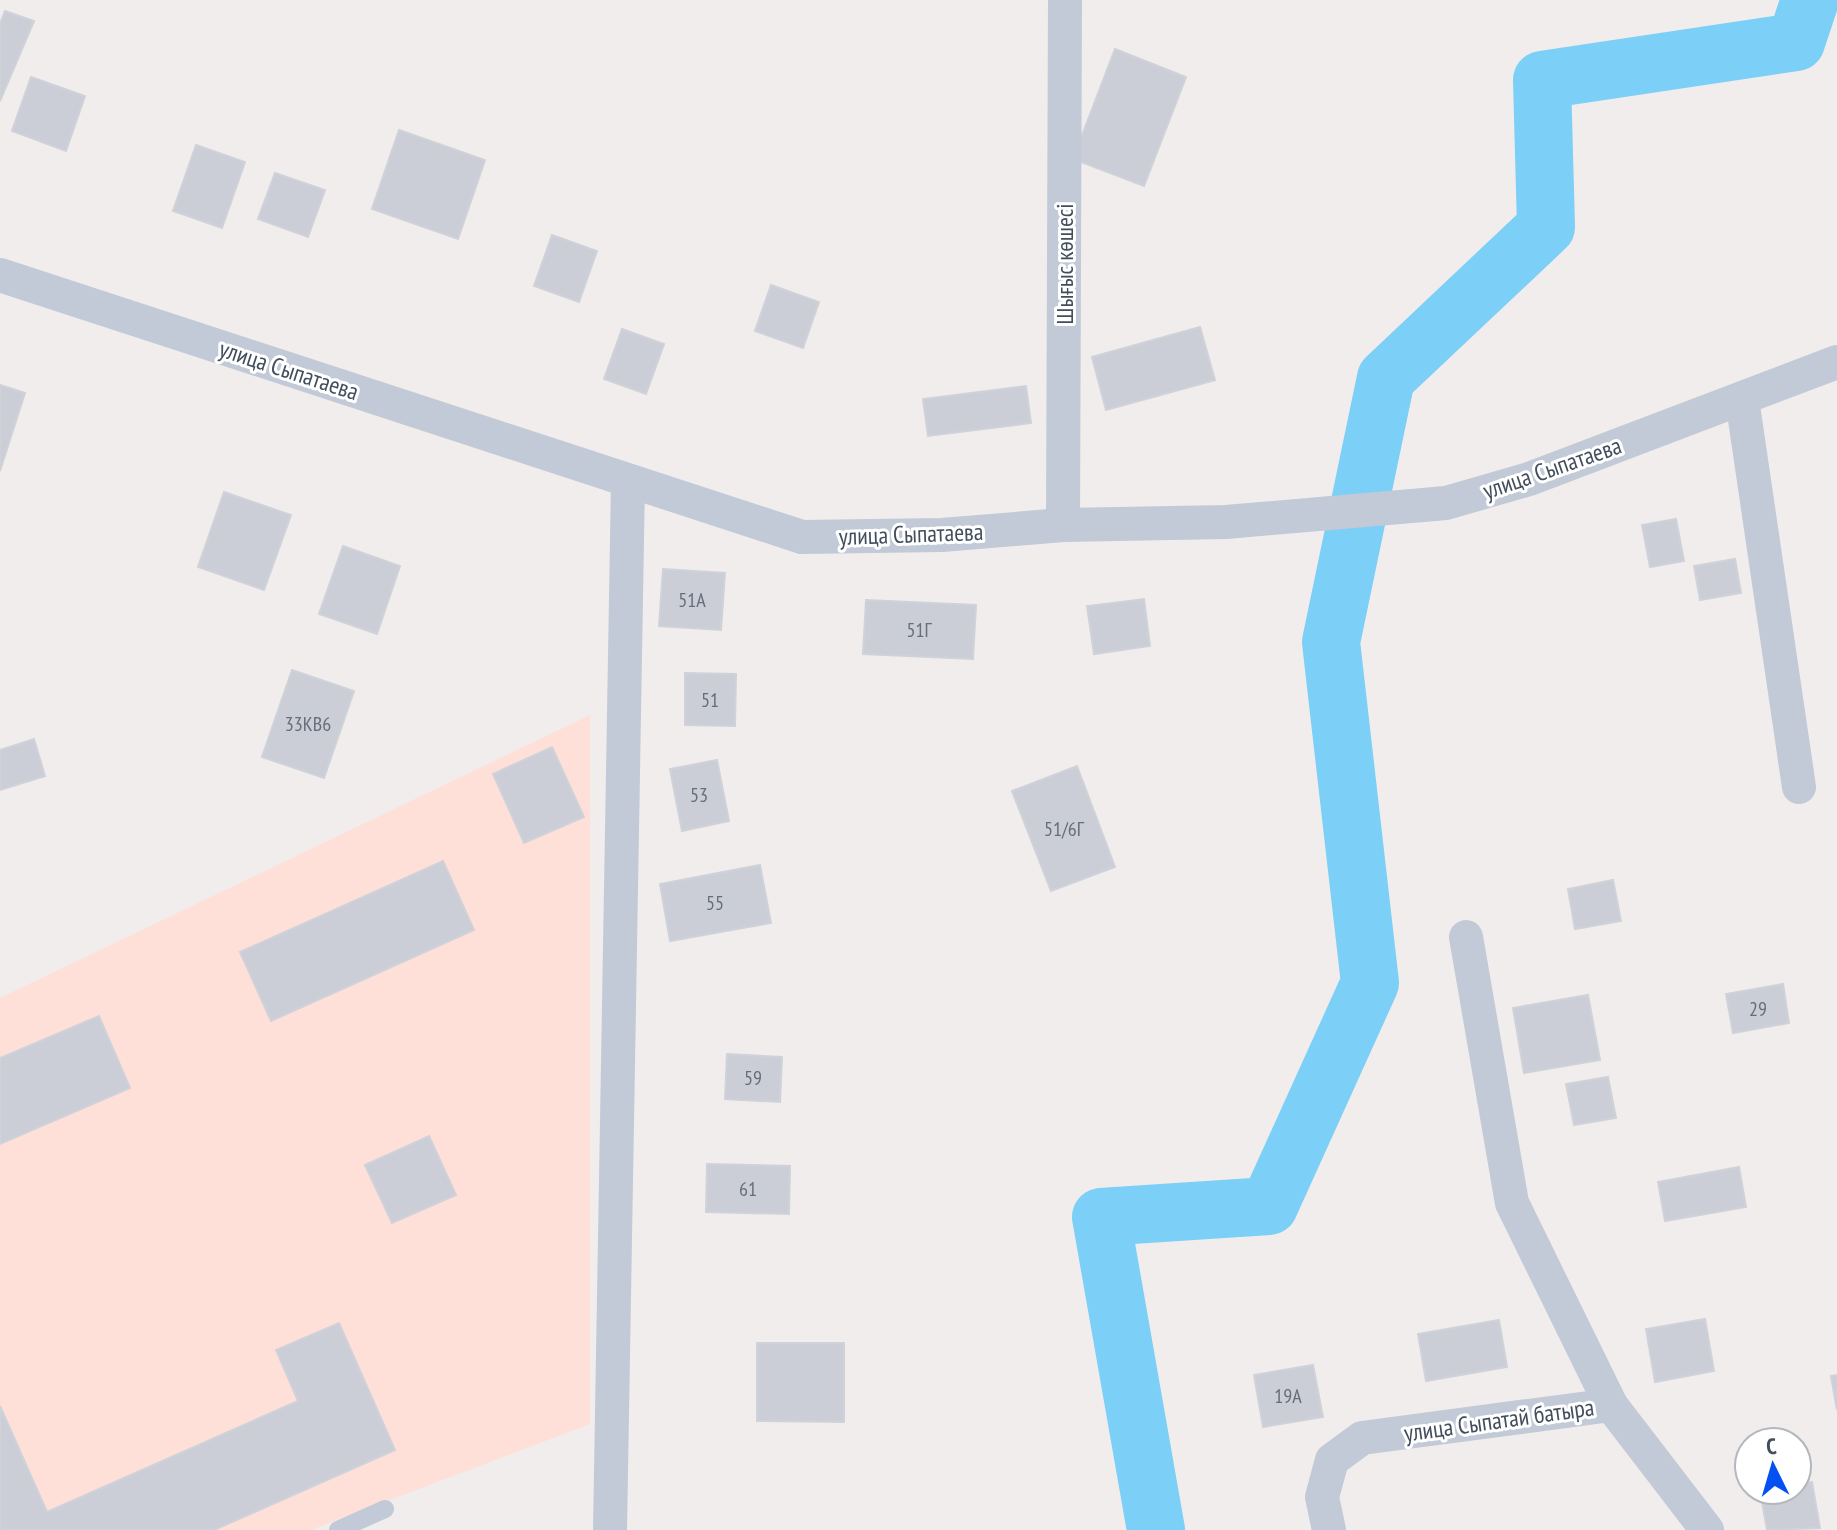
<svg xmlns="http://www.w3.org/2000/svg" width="1837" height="1530" font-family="'PT Sans Narrow',sans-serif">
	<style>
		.medical { fill: #fee0d9 }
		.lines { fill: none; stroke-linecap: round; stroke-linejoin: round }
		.river { stroke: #7ccff6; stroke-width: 58 }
		.building { fill: #cbced6; stroke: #d0d2da; stroke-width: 2 }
		.service { stroke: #c1cad6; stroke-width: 18 }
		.minor { stroke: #c1cad6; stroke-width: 34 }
		.labels { text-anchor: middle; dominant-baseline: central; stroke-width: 6; stroke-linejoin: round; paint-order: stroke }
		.number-label { font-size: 20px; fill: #656e7a }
		.street-label { font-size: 24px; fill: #434e5c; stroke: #fff }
	</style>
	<rect width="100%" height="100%" fill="#f0edec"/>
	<polygon class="medical" points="590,715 590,1424 311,1530 0,1530 0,998"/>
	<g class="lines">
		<polyline class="river" points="1156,1530 1101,1217 1269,1206 1370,983 1331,642 1386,378 1546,227 1542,80 1796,42 1810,0"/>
	</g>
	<g class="building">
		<polygon points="5,11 34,21 0,101 0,24"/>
		<polygon points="1115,49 1186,77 1144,186 1073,159"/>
		<polygon points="31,77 85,96 66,151 12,131"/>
		<polygon points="399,130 485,160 458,239 372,209"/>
		<polygon points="196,145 245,162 222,228 173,211"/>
		<polygon points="275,173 325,190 308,237 258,219"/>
		<polygon points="552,235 597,251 579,302 534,286"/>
		<polygon points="771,285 819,302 803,348 755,331"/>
		<polygon points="1200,327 1215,380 1106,410 1092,357"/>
		<polygon points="622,329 664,344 646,394 604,379"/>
		<polygon points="0,385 25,393 0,471"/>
		<polygon points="1026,386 1031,423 928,436 923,399"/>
		<polygon points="224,492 291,515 264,590 198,567"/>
		<polygon points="1676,519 1684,561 1650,567 1642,525"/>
		<polygon points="343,546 400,566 377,634 319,614"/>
		<polygon points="1735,559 1741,593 1700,600 1694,566"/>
		<polygon points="663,569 725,573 721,630 659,626"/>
		<polygon points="1144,599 1150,646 1094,654 1087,606"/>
		<polygon points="866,600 976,605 973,659 863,654"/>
		<polygon points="292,670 354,691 324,778 262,757"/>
		<polygon points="685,673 736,674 735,726 685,725"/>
		<polygon points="34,739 45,776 0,790 0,750"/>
		<polygon points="552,747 584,817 524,843 493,774"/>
		<polygon points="717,760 729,821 682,831 670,769"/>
		<polygon points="1077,766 1115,867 1051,891 1012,791"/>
		<polygon points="443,861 474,930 271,1021 240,952"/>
		<polygon points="760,865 771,923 670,941 660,884"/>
		<polygon points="1613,880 1621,921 1575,929 1568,889"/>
		<polygon points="1783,984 1789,1023 1733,1033 1726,994"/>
		<polygon points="1588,995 1600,1060 1524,1073 1513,1008"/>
		<polygon points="99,1016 130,1088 0,1144 0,1058"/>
		<polygon points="727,1054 782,1057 780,1102 725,1099"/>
		<polygon points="1608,1077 1616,1118 1574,1125 1566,1084"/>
		<polygon points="429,1136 456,1195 392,1223 365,1165"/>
		<polygon points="707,1164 790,1166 789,1214 706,1212"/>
		<polygon points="1739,1167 1746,1207 1665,1221 1658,1182"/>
		<polygon points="1705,1319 1714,1371 1655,1382 1646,1329"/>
		<polygon points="1499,1320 1507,1367 1426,1381 1418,1334"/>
		<polygon points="339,1323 395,1450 214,1530 0,1530 0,1406 47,1512 298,1401 276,1350"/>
		<polygon points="757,1343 844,1343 844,1422 757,1421"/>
		<polygon points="1313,1365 1323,1417 1263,1427 1254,1375"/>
		<polygon points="1837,1375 1837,1410 1831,1376"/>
		<polygon points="1812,1482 1820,1528 1767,1530 1760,1490 1797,1490 1797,1484"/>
	</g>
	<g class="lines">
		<polyline class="service" points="338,1530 385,1509"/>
		<g class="minor">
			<polyline points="0,275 802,537 942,535 1063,525 1226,522 1446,503 1529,479 1837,362"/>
			<polyline points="1742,399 1799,787"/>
			<polyline points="1063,525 1065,0"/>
			<polyline points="1466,937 1512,1203 1611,1405"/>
			<polyline points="610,1530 628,481"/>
			<polyline points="1329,1530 1322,1497 1332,1460 1362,1438 1611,1405 1707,1530"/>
		</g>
	</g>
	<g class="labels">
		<g class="number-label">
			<text x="692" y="600">51А</text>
			<text x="919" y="630">51Г</text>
			<text x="710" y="700">51</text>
			<text x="308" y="724">33КВ6</text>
			<text x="699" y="795">53</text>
			<text x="1064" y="829">51/6Г</text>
			<text x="715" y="903">55</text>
			<text x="1758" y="1009">29</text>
			<text x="753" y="1078">59</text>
			<text x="748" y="1189">61</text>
			<text x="1288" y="1396">19А</text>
		</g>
		<g class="street-label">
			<text transform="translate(1064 264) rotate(-90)">Шығыс көшесі</text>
			<text transform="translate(289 370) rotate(18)">улица Сыпатаева</text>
			<text transform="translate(1552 468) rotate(-19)">улица Сыпатаева</text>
			<text transform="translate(911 534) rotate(-2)">улица Сыпатаева</text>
			<text transform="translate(1499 1420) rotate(-8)">улица Сыпатай батыра</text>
		</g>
	</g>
	<g transform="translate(1773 1466) rotate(355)"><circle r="38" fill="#ffffff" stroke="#b4b8be" stroke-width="2"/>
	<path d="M0-6L14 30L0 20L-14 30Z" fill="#0351f3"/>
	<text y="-12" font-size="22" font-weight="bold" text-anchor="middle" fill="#434e5c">С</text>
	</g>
</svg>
